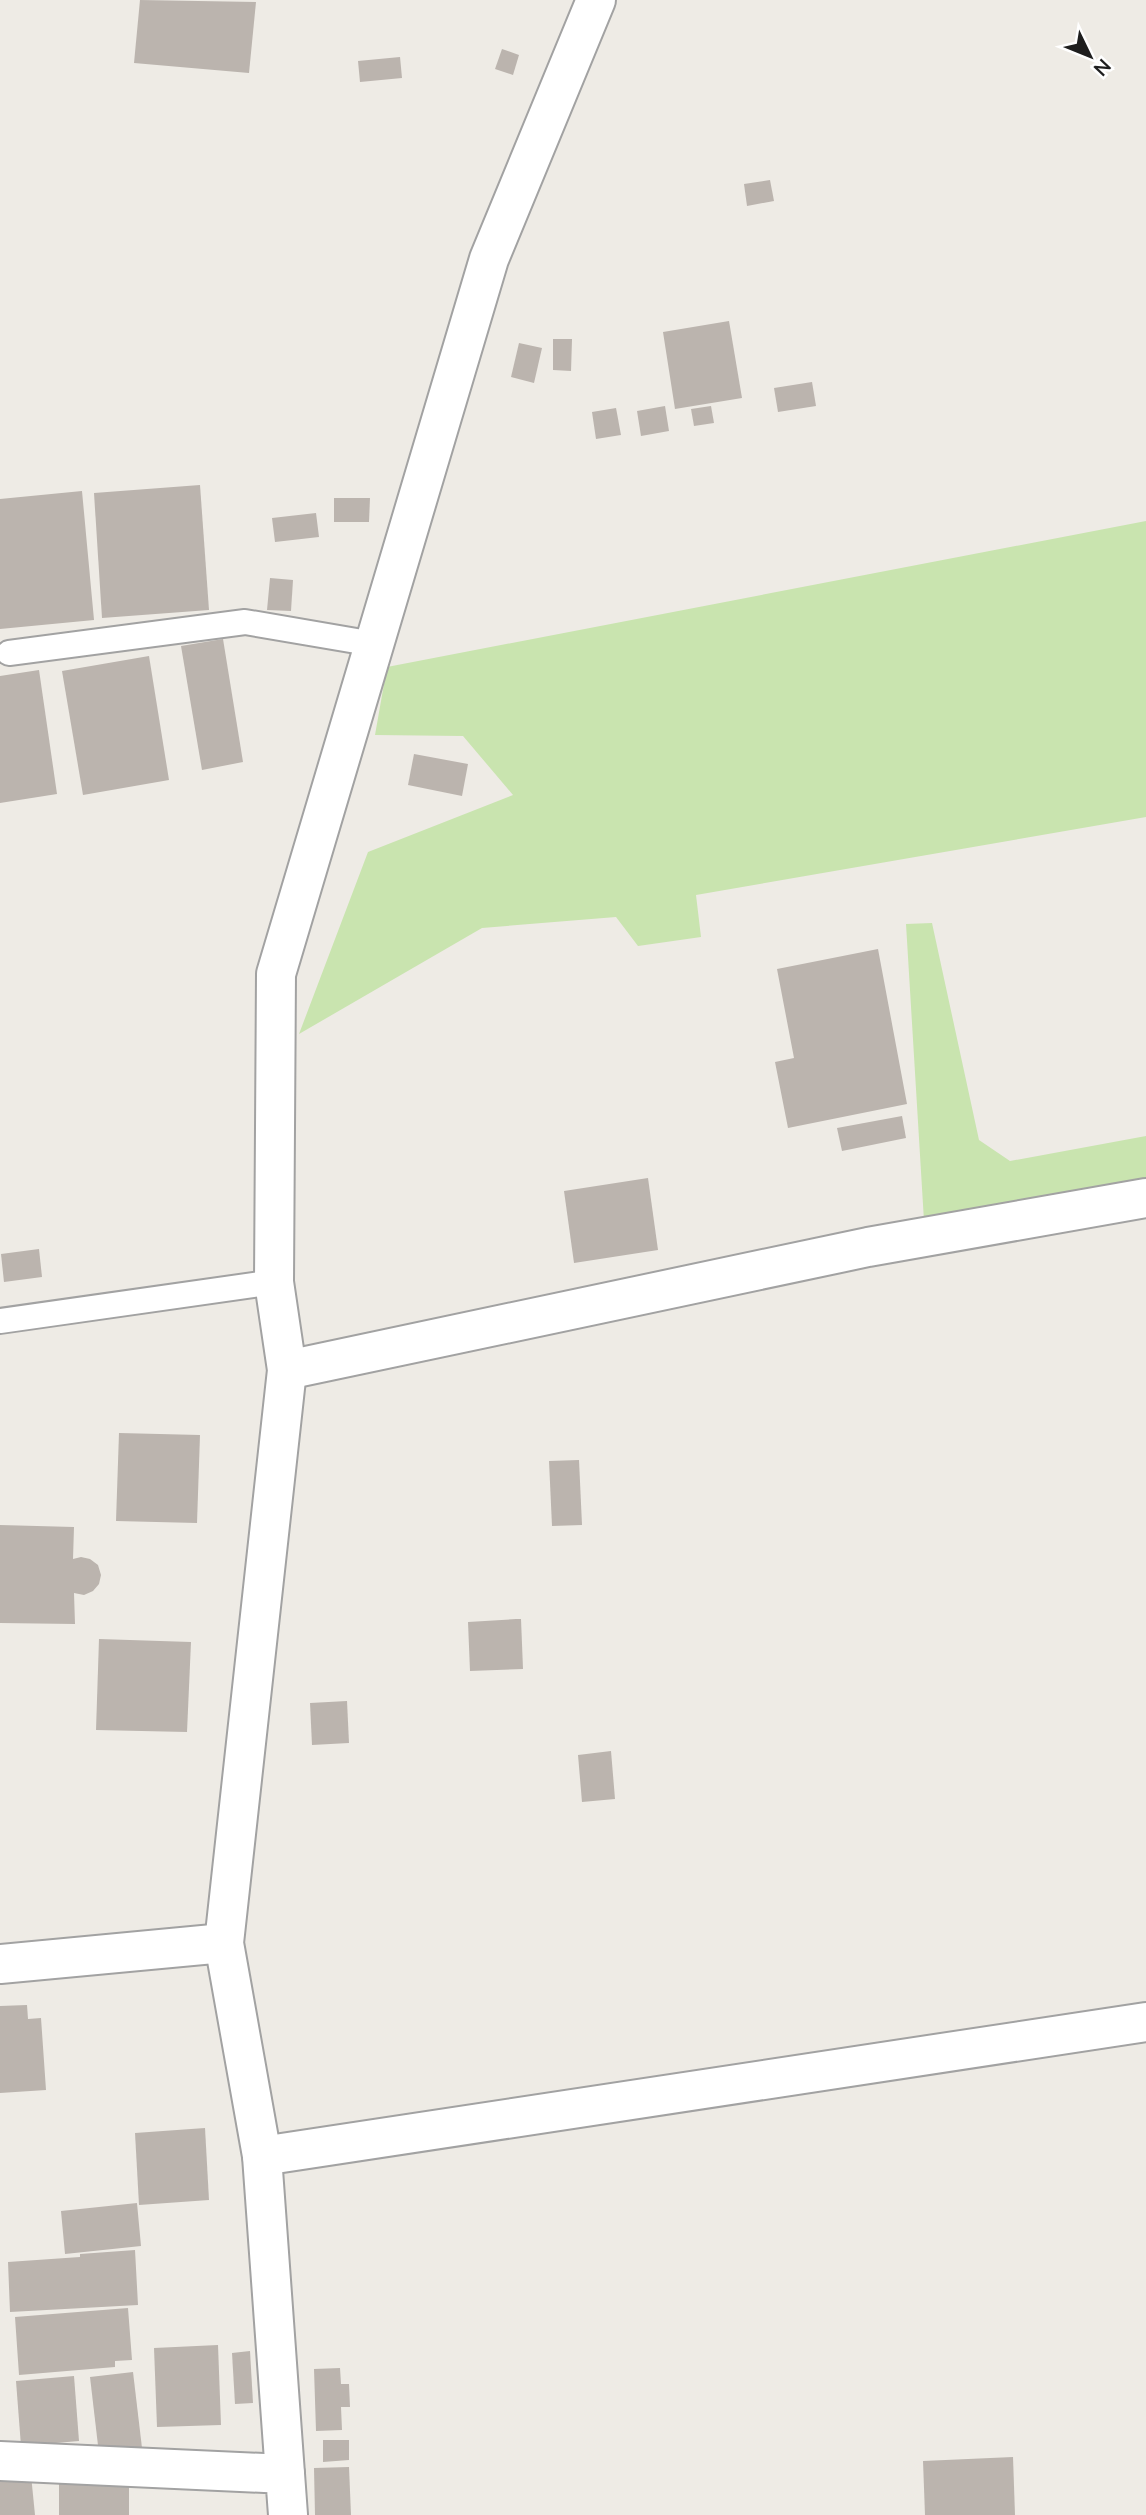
<svg xmlns="http://www.w3.org/2000/svg" width="1146" height="2515" font-family="Lato,sans-serif">
	<style>
		.grass { fill: #c9e4af }
		.building { fill: #bbb4ae }
		.lines { fill: none; stroke-linecap: round; stroke-linejoin: round }
		.lane-casing { stroke: #a2a2a2; stroke-width: 28 }
		.street-casing { stroke: #a2a2a2; stroke-width: 42 }
		.lane { stroke: #fff; stroke-width: 24 }
		.street { stroke: #fff; stroke-width: 38 }
	</style>
	<rect width="100%" height="100%" fill="#eeebe5"/>
	<g class="grass">
		<polygon points="1146,521 1146,817 696,895 701,937 638,946 616,917 482,928 299,1034 368,852 513,795 463,736 375,735 387,667"/>
		<polygon points="932,923 979,1140 1010,1161 1146,1136 1146,1183 924,1221 906,924"/>
	</g>
	<g class="building">
		<polygon points="140,0 256,2 249,73 134,63"/>
		<polygon points="502,49 519,55 513,75 495,69"/>
		<polygon points="400,57 402,78 360,82 358,61"/>
		<polygon points="770,180 774,201 747,206 744,184"/>
		<polygon points="729,321 742,398 675,409 663,332"/>
		<polygon points="553,339 572,339 571,371 553,370"/>
		<polygon points="519,343 542,348 534,383 511,377"/>
		<polygon points="812,382 816,406 778,412 774,388"/>
		<polygon points="665,406 669,431 641,436 637,411"/>
		<polygon points="711,406 714,423 694,426 691,409"/>
		<polygon points="616,408 621,435 596,439 592,412"/>
		<polygon points="200,485 209,610 102,618 94,493"/>
		<polygon points="82,491 94,620 0,629 0,499"/>
		<polygon points="334,498 370,498 369,522 334,522"/>
		<polygon points="316,513 319,537 275,542 272,518"/>
		<polygon points="270,578 293,580 291,611 267,610"/>
		<polygon points="223,639 243,762 202,770 181,646"/>
		<polygon points="149,656 169,780 83,795 62,671"/>
		<polygon points="39,670 57,794 0,803 0,676"/>
		<polygon points="414,754 468,764 462,796 408,785"/>
		<polygon points="878,949 907,1104 788,1128 775,1062 794,1058 777,969"/>
		<polygon points="902,1116 906,1138 842,1151 837,1128"/>
		<polygon points="648,1178 658,1250 574,1263 564,1191"/>
		<polygon points="39,1249 42,1277 4,1282 1,1254"/>
		<polygon points="119,1433 200,1435 197,1523 116,1521"/>
		<polygon points="579,1460 582,1525 552,1526 549,1461"/>
		<polygon points="0,1525 74,1527 73,1559 81,1557 90,1559 98,1565 101,1575 99,1584 93,1591 84,1595 74,1593 75,1624 0,1623"/>
		<polygon points="516,1619 521,1619 523,1669 470,1671 468,1622"/>
		<polygon points="99,1639 191,1642 187,1732 96,1730"/>
		<polygon points="347,1701 349,1743 312,1745 310,1703"/>
		<polygon points="611,1751 615,1799 582,1802 578,1755"/>
		<polygon points="27,2005 28,2019 41,2018 46,2090 0,2093 0,2006"/>
		<polygon points="205,2128 209,2200 139,2205 135,2133"/>
		<polygon points="137,2203 141,2246 65,2254 61,2211"/>
		<polygon points="135,2250 138,2305 10,2312 8,2262 80,2257 80,2254"/>
		<polygon points="128,2308 132,2360 115,2361 115,2367 19,2375 15,2317"/>
		<polygon points="218,2345 221,2425 157,2427 154,2348"/>
		<polygon points="250,2351 253,2403 235,2404 232,2353"/>
		<polygon points="340,2368 341,2384 349,2384 350,2407 341,2407 342,2430 316,2431 314,2369"/>
		<polygon points="133,2372 142,2448 99,2454 90,2377"/>
		<polygon points="74,2376 79,2441 21,2446 16,2381"/>
		<polygon points="323,2440 349,2440 349,2460 323,2462"/>
		<polygon points="1013,2457 1015,2515 925,2515 923,2461"/>
		<polygon points="349,2467 351,2515 315,2515 314,2468"/>
		<polygon points="31,2475 35,2515 0,2515 0,2478"/>
		<polygon points="129,2482 129,2515 59,2515 59,2483"/>
	</g>
	<g class="lines">
		<g class="lane-casing">
			<g id="lane">
				<polyline points="9,653 245,622 374,644"/>
				<polyline points="0,1321 274,1282"/>
			</g>
		</g>
		<g class="street-casing">
			<g id="street">
				<polyline points="287,1370 868,1247 1146,1198"/>
				<polyline points="0,1964 224,1943"/>
				<polyline points="262,2156 1146,2022"/>
				<polyline points="0,2461 285,2474 288,2515"/>
				<polyline points="285,2474 262,2156 224,1943 287,1370 274,1282 276,974 489,259 596,0"/>
			</g>
		</g>
		<use href="#lane" class="lane"/>
		<use href="#street" class="street"/>
	</g>
	<g transform="translate(1090 56) rotate(133)" stroke="#ffffff" stroke-width="5" paint-order="stroke">
	<path d="M0-5L12 26L0 18L-12 26Z" fill="#1e1e1e"/>
	<text y="-10" font-size="19" font-weight="bold" text-anchor="middle" fill="#1e1e1e">N</text>
	</g>
</svg>
